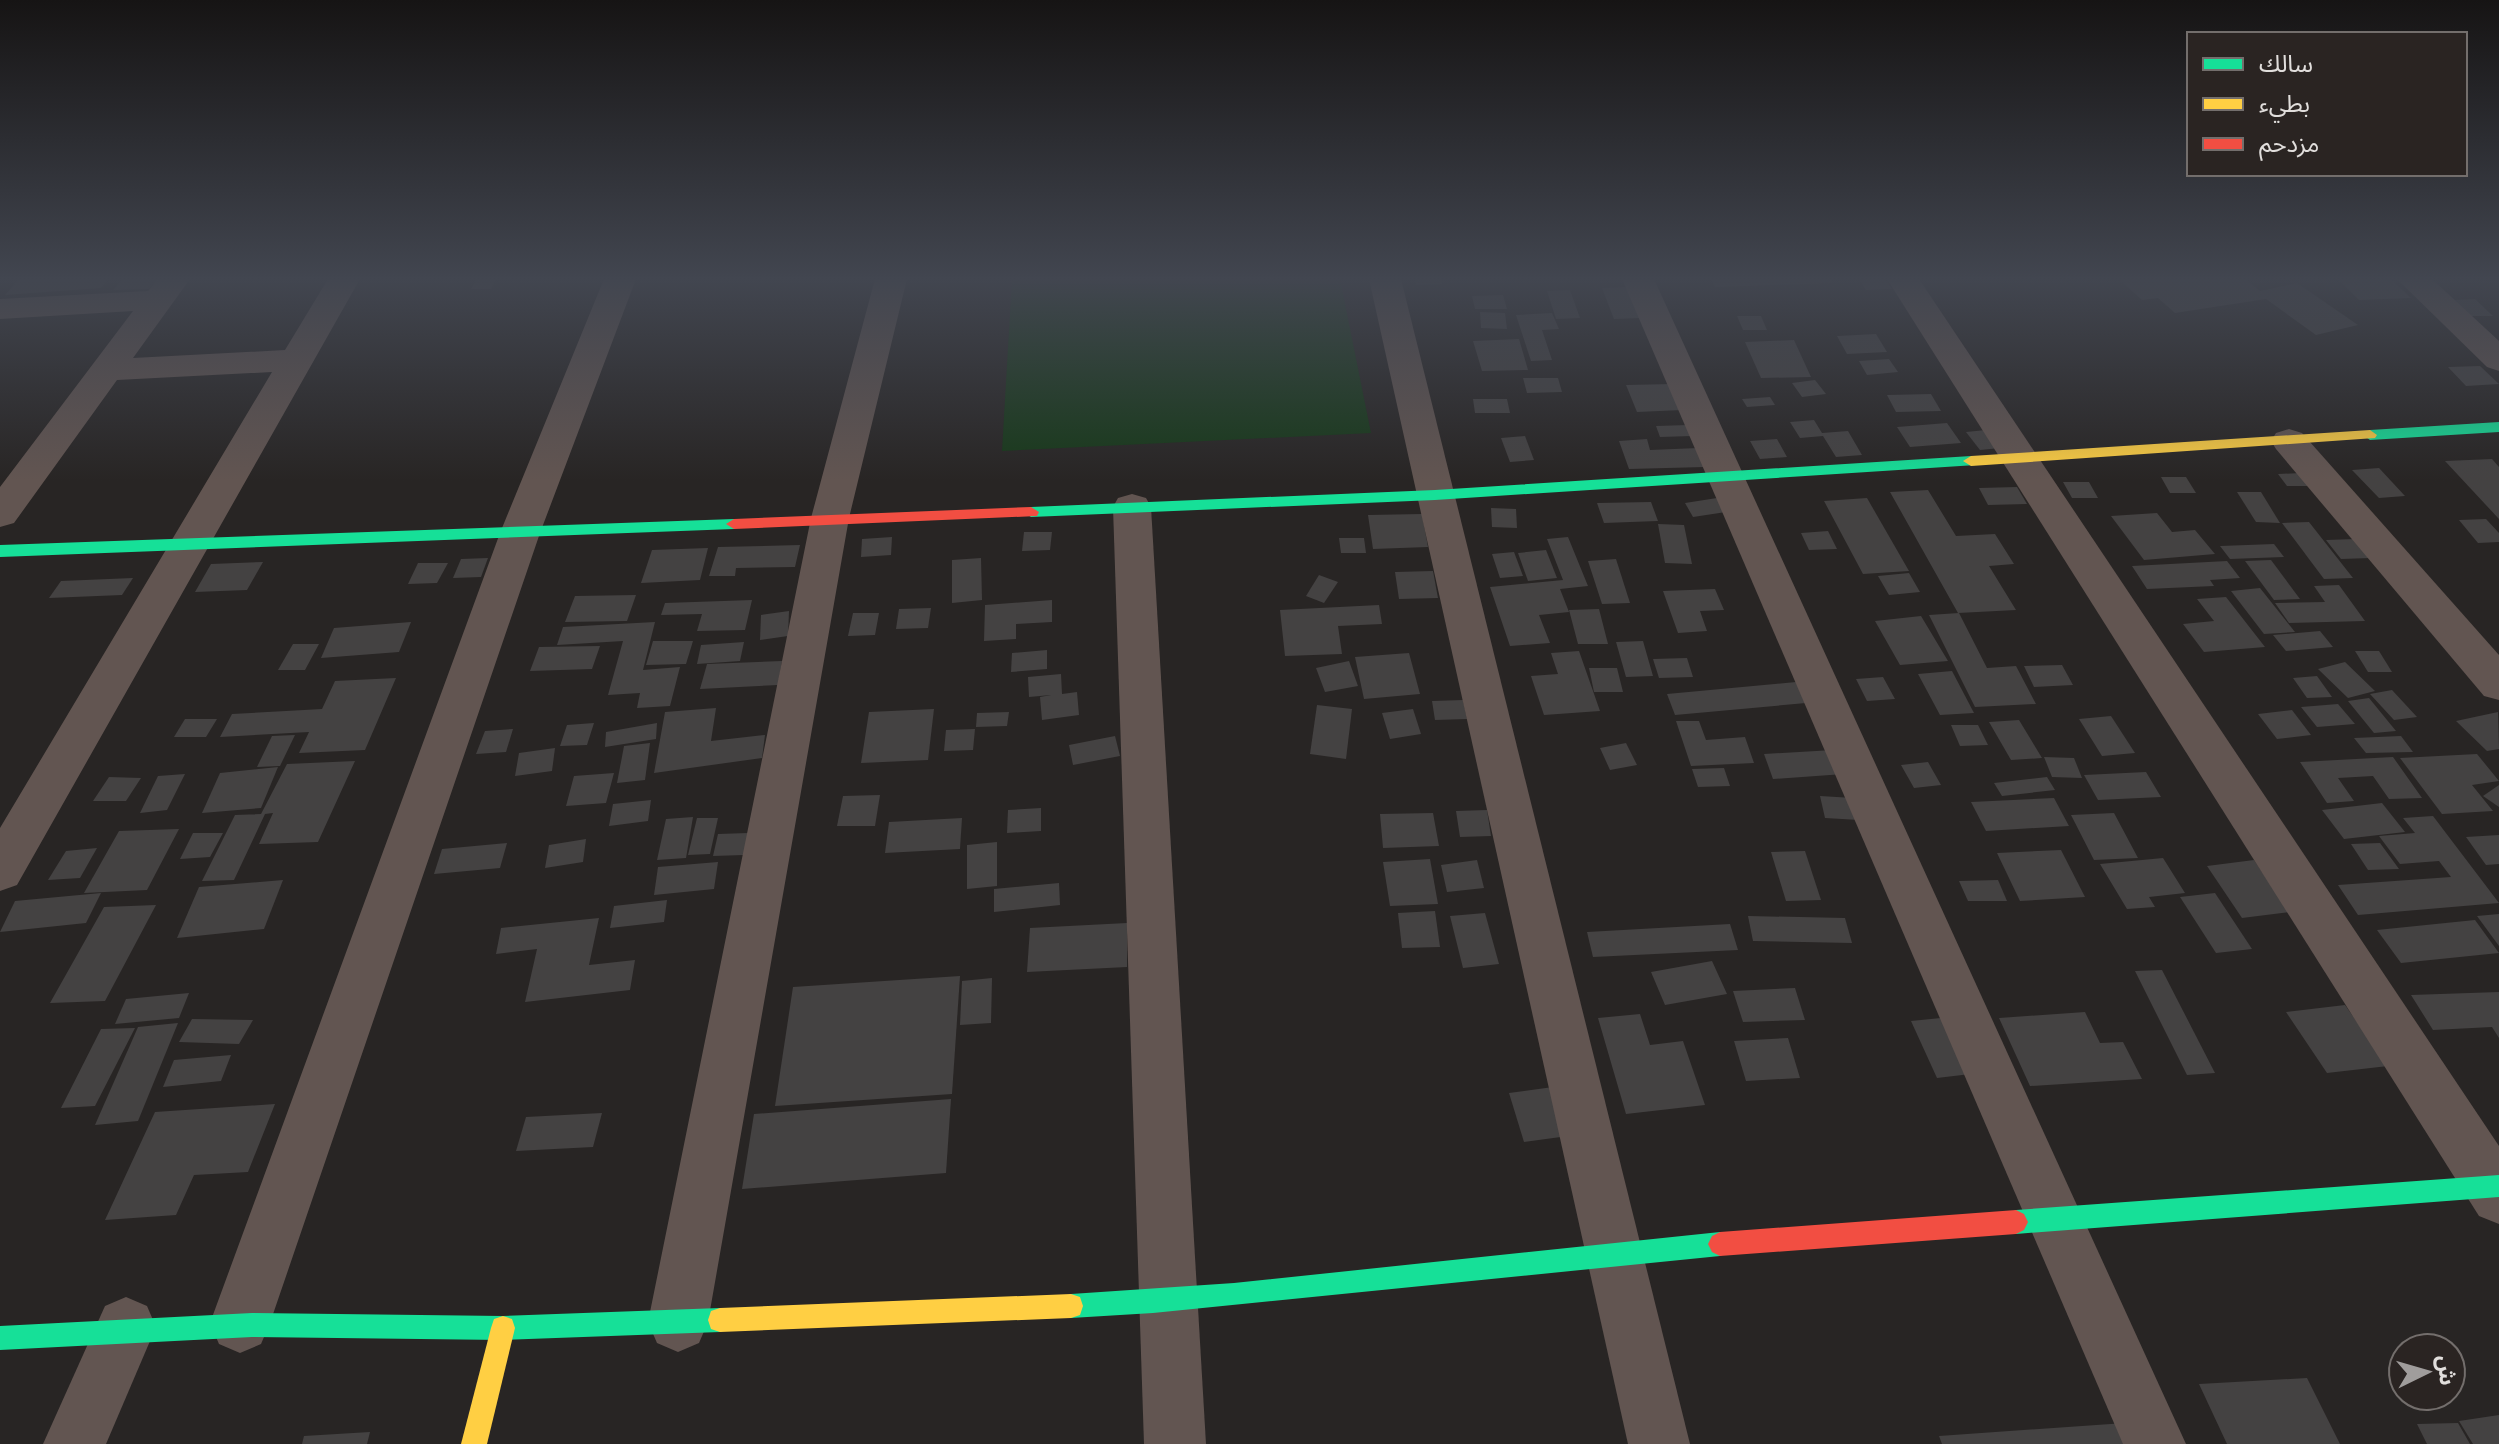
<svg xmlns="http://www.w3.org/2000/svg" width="2499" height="1444" font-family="'PT Sans','Noto Sans Arabic',sans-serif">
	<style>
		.green { fill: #173919 }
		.building { fill: #444242 }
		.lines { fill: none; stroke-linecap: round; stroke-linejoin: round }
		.street { fill: #625551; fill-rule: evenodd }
		.fast { fill: #16e098; fill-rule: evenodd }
		.slow { fill: #ffcf43; fill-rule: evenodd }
		.jam { fill: #f24e42; fill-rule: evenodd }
	</style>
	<rect width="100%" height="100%" fill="#282524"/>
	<polygon class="green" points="1012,279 1340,279 1371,433 1002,451"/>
	<g class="building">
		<polygon points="19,279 108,279 101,288 5,295"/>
		<polygon points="123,279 158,279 149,289 113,290"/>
		<polygon points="477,279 496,279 491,289 471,289"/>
		<polygon points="1415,279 1441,279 1442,284 1416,285"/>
		<polygon points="1711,279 1830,279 1832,283 1715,287"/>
		<polygon points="1859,279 1885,279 1892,289 1866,290"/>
		<polygon points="2129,279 2245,279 2260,291 2297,283 2358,325 2316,335 2266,299 2175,313 2158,298 2142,300 2120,280"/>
		<polygon points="2338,279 2391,279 2411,298 2359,300"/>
		<polygon points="1628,287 1640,318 1614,319 1602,288"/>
		<polygon points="1570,290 1580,318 1556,319 1547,291"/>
		<polygon points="1503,295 1507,309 1475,309 1472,296"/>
		<polygon points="2475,299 2493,316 2471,316 2454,300"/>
		<polygon points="1480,312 1505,313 1507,329 1481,328"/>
		<polygon points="1552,313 1559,329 1542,330 1552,360 1531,361 1516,315"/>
		<polygon points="1737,316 1761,316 1767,330 1743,330"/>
		<polygon points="1876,334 1887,352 1847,354 1837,336"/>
		<polygon points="1519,339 1528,370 1482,371 1473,341"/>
		<polygon points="1794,340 1811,377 1761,378 1745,342"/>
		<polygon points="1889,359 1898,372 1867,375 1859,361"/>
		<polygon points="2480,366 2499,384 2466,386 2448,367"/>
		<polygon points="1523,378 1558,378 1562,392 1527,393"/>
		<polygon points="1815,380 1826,394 1802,397 1792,383"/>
		<polygon points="1672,384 1682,410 1637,412 1626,385"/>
		<polygon points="1931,394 1941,411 1896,412 1887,395"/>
		<polygon points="1770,397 1775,405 1747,407 1742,399"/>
		<polygon points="1473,399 1507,399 1510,413 1475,413"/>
		<polygon points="1814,420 1822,433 1848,431 1862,455 1836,457 1823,436 1800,438 1790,422"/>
		<polygon points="1947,423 1961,443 1910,447 1897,427"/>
		<polygon points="1688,425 1692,436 1660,437 1656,426"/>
		<polygon points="1986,430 2000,448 1980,450 1966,432"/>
		<polygon points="1525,436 1534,460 1510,462 1501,438"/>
		<polygon points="1647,439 1650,450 1698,448 1705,467 1629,469 1619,441"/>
		<polygon points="1777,439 1787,457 1760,459 1750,441"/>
		<polygon points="2492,459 2499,467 2499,519 2445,461"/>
		<polygon points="2379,468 2405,496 2379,498 2352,470"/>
		<polygon points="2301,473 2310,486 2287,486 2278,474"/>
		<polygon points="2161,477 2186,477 2196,493 2170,493"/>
		<polygon points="2063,482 2089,482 2098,498 2072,498"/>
		<polygon points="2017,487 2027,504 1988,505 1979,488"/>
		<polygon points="1928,490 1956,536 1995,534 2014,564 1989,566 2016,610 1958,613 1890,492"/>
		<polygon points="2237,492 2261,492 2280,523 2256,522"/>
		<polygon points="1717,498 1726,512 1693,517 1685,503"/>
		<polygon points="1867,498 1909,571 1863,574 1824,501"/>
		<polygon points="1651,502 1658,521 1604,523 1597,503"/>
		<polygon points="1491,508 1516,509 1517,528 1492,527"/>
		<polygon points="2157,513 2172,532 2195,530 2215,554 2144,560 2111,516"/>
		<polygon points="1422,514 1428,547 1373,549 1368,515"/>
		<polygon points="2486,519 2499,533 2499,542 2478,543 2459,520"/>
		<polygon points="2309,522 2353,578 2324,579 2282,523"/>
		<polygon points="1658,524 1684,525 1692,564 1665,563"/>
		<polygon points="1828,531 1837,549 1809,550 1801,533"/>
		<polygon points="1024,532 1052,532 1050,550 1022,551"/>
		<polygon points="892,537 891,555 861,557 862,539"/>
		<polygon points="1568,537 1588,586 1560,589 1569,612 1539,615 1550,643 1510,646 1490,587 1563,580 1547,539"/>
		<polygon points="1339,538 1364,538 1366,553 1341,553"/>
		<polygon points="2356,539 2371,558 2341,559 2326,540"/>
		<polygon points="2274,544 2284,557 2230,559 2220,546"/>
		<polygon points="800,545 795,567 736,568 735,576 709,576 718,547"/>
		<polygon points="708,548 700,580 641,583 652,550"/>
		<polygon points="1546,550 1557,578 1528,581 1518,553"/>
		<polygon points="1514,552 1523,576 1500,578 1492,554"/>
		<polygon points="488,558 481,577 453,578 461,559"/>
		<polygon points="981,558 982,600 952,603 952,560"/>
		<polygon points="1616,559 1630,603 1602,604 1588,561"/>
		<polygon points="2271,560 2300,599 2274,600 2245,561"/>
		<polygon points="2227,561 2240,578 2210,580 2214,586 2147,589 2132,566"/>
		<polygon points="263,562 247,590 195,592 211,564"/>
		<polygon points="418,563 448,563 437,583 408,584"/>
		<polygon points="1433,571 1438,598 1399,599 1395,572"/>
		<polygon points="1909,573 1920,592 1889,595 1878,576"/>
		<polygon points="1319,575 1338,582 1324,603 1306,596"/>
		<polygon points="133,578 122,595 49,598 61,581"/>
		<polygon points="2339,585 2365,621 2289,623 2275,603 2325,602 2314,586"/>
		<polygon points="2260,588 2295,632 2264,634 2231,591"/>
		<polygon points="1715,589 1724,610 1700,611 1707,631 1678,633 1663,591"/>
		<polygon points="636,595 627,621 565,622 575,596"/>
		<polygon points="2226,597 2265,647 2204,652 2183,624 2214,621 2197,599"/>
		<polygon points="752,600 745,630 697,631 702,614 661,615 665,603"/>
		<polygon points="1052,600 1052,622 1016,624 1016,639 984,641 985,605"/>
		<polygon points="1379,605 1382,624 1338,626 1342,654 1285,656 1280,610"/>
		<polygon points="931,608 928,628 896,629 899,609"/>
		<polygon points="1599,609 1608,644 1578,644 1569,610"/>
		<polygon points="789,611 788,636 760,640 761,615"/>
		<polygon points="853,613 879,613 875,635 848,636"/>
		<polygon points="1959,613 1987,668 2016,666 2036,704 1975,707 1929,615"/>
		<polygon points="1921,616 1948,661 1900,665 1875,621"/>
		<polygon points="411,622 399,652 321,658 334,628"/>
		<polygon points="655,622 643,670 680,667 670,706 637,708 640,693 608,695 623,641 557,645 563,627"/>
		<polygon points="2320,631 2333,647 2286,651 2273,635"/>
		<polygon points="653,641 693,641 686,664 646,665"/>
		<polygon points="1643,641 1653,676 1626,677 1616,642"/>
		<polygon points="744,642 740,661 697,664 701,645"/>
		<polygon points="293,644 319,644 305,670 278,670"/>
		<polygon points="600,646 592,669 530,671 539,647"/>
		<polygon points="1047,650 1047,669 1011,672 1012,653"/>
		<polygon points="1579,651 1600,711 1544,715 1531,676 1558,674 1551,653"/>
		<polygon points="2355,651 2379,651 2392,672 2368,672"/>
		<polygon points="1409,653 1420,694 1364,699 1355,657"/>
		<polygon points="1687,658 1693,677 1659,678 1653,659"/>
		<polygon points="782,661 778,685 700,689 707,664"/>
		<polygon points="1349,661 1358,686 1325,692 1316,668"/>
		<polygon points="2345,662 2375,691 2348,698 2318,669"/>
		<polygon points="2062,665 2073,685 2034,687 2024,666"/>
		<polygon points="1589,668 1617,668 1623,692 1594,692"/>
		<polygon points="1952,671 1974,713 1940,715 1918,674"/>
		<polygon points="1061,674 1062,694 1077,692 1079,715 1042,720 1040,697 1051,695 1029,697 1028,677"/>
		<polygon points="2317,676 2332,697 2307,698 2293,678"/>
		<polygon points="1883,677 1895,699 1867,701 1856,679"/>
		<polygon points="396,678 365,750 299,753 309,732 220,737 232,714 322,709 335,681"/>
		<polygon points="1796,682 1806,703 1675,715 1667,694"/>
		<polygon points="2392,690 2417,717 2394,720 2370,694"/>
		<polygon points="2369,698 2396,731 2374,733 2348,701"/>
		<polygon points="1463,700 1467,719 1435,720 1432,701"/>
		<polygon points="2338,704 2355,724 2317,727 2301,707"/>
		<polygon points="1317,705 1352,709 1346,759 1310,754"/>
		<polygon points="716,708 711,741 765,735 762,758 654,773 665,712"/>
		<polygon points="934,709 928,760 861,763 869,712"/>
		<polygon points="1413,709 1421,734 1390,739 1382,713"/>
		<polygon points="2292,710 2311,735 2277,739 2258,714"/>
		<polygon points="1009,712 1007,726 976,727 977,713"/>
		<polygon points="2498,712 2499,749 2487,751 2456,721"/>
		<polygon points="2111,716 2135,753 2102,756 2079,719"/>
		<polygon points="185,719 217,719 206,737 174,737"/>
		<polygon points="2019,720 2042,758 2011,760 1989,722"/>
		<polygon points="1676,721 1699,721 1706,740 1745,737 1754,763 1691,766"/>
		<polygon points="594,723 587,745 560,746 567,725"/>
		<polygon points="657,723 656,739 605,747 606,732"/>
		<polygon points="1951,725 1978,725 1988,745 1960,746"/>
		<polygon points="513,729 506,752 476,754 485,731"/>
		<polygon points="975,729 973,750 944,751 946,730"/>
		<polygon points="295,735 280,766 257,767 272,736"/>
		<polygon points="1115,736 1120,756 1073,765 1069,745"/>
		<polygon points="2401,736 2413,752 2366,753 2354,738"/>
		<polygon points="650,743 645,780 617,783 624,746"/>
		<polygon points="1626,743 1637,765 1610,770 1600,748"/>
		<polygon points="555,748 552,771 515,776 519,753"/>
		<polygon points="1833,750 1844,774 1773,779 1764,754"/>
		<polygon points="2477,754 2499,781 2472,785 2493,811 2442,814 2400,758"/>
		<polygon points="2044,757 2074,758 2082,778 2052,777"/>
		<polygon points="2393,757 2422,798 2389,799 2373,776 2338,778 2354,801 2327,803 2300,762"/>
		<polygon points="355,761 318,842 259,844 273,813 265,814 234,880 202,881 235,815 261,814 287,764"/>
		<polygon points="1928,762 1941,785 1914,788 1901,765"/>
		<polygon points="278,767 261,808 202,813 220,773"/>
		<polygon points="1724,768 1730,786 1698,787 1692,769"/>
		<polygon points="2146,772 2161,797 2098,800 2084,775"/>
		<polygon points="614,773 606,803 566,806 574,776"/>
		<polygon points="185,774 167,810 140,813 158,776"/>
		<polygon points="109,777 141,778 126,801 93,801"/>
		<polygon points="2047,777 2055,790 2002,796 1994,783"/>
		<polygon points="2499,785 2499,807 2483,796"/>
		<polygon points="880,795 875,826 837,826 843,796"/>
		<polygon points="1820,796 1853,798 1859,820 1825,818"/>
		<polygon points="2054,798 2069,826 1986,831 1971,802"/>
		<polygon points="651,800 648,821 609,826 613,804"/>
		<polygon points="2382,803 2405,832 2344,839 2322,810"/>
		<polygon points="1041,808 1041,831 1007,833 1008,810"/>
		<polygon points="1487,810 1491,836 1460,837 1456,811"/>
		<polygon points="1433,813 1439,846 1383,848 1380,814"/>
		<polygon points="2114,813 2138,858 2094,860 2071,815"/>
		<polygon points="2433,816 2499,903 2358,915 2338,885 2451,877 2439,861 2400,864 2379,836 2415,833 2403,818"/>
		<polygon points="693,817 686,858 657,860 666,819"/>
		<polygon points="697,818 718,818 710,854 688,855"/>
		<polygon points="962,818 960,849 885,853 889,822"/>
		<polygon points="179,829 147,890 84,893 119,831"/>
		<polygon points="193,833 223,833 210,857 180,859"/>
		<polygon points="748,833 744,855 713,856 718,834"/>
		<polygon points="2499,835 2499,864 2486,865 2466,837"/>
		<polygon points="586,839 583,862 545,868 549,845"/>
		<polygon points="997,842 997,886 967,889 967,845"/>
		<polygon points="507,843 500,868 434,874 442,849"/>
		<polygon points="2380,843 2399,869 2368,870 2351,844"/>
		<polygon points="97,848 80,878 48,880 66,851"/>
		<polygon points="2061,850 2085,897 2020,901 1997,853"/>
		<polygon points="1805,851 1821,900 1786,901 1771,852"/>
		<polygon points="2163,858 2185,893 2149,897 2155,907 2127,909 2100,864"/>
		<polygon points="1430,859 1438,904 1390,906 1383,862"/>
		<polygon points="1477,860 1484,888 1447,892 1441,865"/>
		<polygon points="2254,860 2289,912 2242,918 2207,866"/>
		<polygon points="718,862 714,889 654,895 658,867"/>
		<polygon points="283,880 264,929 177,938 199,887"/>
		<polygon points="1998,880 2007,901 1968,901 1959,881"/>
		<polygon points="1059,883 1060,905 994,912 994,889"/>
		<polygon points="101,893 86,923 0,932 15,901"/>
		<polygon points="2215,893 2252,949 2216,953 2180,897"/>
		<polygon points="667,900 664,922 610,928 614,906"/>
		<polygon points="156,905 105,1001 50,1003 104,907"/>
		<polygon points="1435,911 1440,947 1402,948 1398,913"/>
		<polygon points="1485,913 1499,964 1463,968 1450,916"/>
		<polygon points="2499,914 2499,946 2477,916"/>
		<polygon points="1748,916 1845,918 1852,943 1753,941"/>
		<polygon points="599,918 589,965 635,960 630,990 525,1002 537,949 496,954 501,928"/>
		<polygon points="2475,920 2499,953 2401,963 2377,930"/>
		<polygon points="1127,923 1127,967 1027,972 1030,928"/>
		<polygon points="1730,924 1738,950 1593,957 1587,932"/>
		<polygon points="1712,961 1727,994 1665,1005 1651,972"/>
		<polygon points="2162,970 2215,1073 2187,1075 2135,971"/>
		<polygon points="960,976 952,1094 775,1106 793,987"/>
		<polygon points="992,978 991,1023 960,1025 962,981"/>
		<polygon points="1795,988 1805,1020 1743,1022 1733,991"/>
		<polygon points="2499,992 2499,1038 2492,1027 2433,1030 2411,995"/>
		<polygon points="189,993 179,1018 115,1024 126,999"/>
		<polygon points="2345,1005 2388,1066 2327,1073 2286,1012"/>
		<polygon points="2085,1012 2100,1043 2123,1042 2142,1079 2030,1086 1999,1018"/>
		<polygon points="1640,1014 1650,1045 1683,1041 1705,1105 1626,1114 1598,1018"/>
		<polygon points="1951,1017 1979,1073 1937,1078 1911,1021"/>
		<polygon points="192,1019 253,1020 239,1044 179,1042"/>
		<polygon points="178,1023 138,1121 95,1125 138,1027"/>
		<polygon points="135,1028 95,1106 61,1108 101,1029"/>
		<polygon points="1788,1038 1800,1078 1746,1081 1734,1041"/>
		<polygon points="231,1055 221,1081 163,1087 174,1060"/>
		<polygon points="1553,1087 1568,1136 1524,1142 1509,1093"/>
		<polygon points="951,1099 946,1173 742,1189 754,1114"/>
		<polygon points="275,1104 248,1172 194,1175 176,1215 105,1220 155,1112"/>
		<polygon points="602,1113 593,1147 516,1151 526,1117"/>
		<polygon points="2307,1378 2340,1444 2227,1444 2199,1384"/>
		<polygon points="2499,1415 2499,1444 2473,1444 2459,1421"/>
		<polygon points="2125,1423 2134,1444 1942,1444 1939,1436"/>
		<polygon points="2458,1423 2470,1444 2427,1444 2417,1424"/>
		<polygon points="370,1432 367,1444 302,1444 304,1436"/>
	</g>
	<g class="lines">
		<g class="street">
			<polygon points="158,279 190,279 133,358 285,350 328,279 360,279 17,885 0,891 0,828 272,372 117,380 14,523 0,527 0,487 133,311 0,319 0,299 148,291"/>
			<polygon points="604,279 636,279 540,533 270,1323 261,1344 240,1353 219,1344 210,1323 500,533"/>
			<polygon points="875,279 907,279 849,518 708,1322 699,1343 678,1352 657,1343 648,1322 811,518"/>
			<polygon points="1369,279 1401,279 1690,1444 1628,1444"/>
			<polygon points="1622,279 1654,279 2186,1444 2123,1444"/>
			<polygon points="1887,279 1919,279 2499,1146 2499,1224 2479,1216"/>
			<polygon points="2397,279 2432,279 2499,341 2499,371 2487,367"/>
			<polygon points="2289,429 2302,433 2499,655 2499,700 2484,696 2276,449 2271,441 2276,433"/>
			<polygon points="1132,494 1146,498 1151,507 1206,1444 1144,1444 1113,507 1118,498"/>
			<polygon points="126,1297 147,1306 156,1327 106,1444 43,1444 105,1306"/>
		</g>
		<g class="fast">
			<polygon points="2499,422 2499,432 2370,440 2363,435 2370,430"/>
			<polygon points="1971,456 1976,457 1976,465 1435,500 1031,517 1023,512 1031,507 1435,490"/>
			<polygon points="734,519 742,524 734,529 0,557 0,545"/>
			<polygon points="2499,1175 2499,1197 2016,1234 2008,1230 2004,1222 2008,1214 2016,1210"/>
			<polygon points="1720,1232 1728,1236 1732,1244 1728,1252 1720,1256 1153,1313 1071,1318 1062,1315 1059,1306 1062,1297 1071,1294 1234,1283"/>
			<polygon points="720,1308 729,1311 732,1320 729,1329 720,1332 503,1340 252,1337 0,1350 0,1326 252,1313 503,1316"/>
		</g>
		<g class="slow">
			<polygon points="2370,430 2377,435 2375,438 1971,466 1963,461 1971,456"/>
			<polygon points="1071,1294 1080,1297 1083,1306 1080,1315 1071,1318 720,1332 711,1329 708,1320 711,1311 720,1308"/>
			<polygon points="503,1316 512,1319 515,1328 487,1444 461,1444 491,1328 494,1319"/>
		</g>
		<g class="jam">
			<polygon points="1031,507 1039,512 1037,516 734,529 726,524 734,519"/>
			<polygon points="2016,1210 2024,1214 2028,1222 2024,1230 2016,1234 1720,1256 1712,1252 1708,1244 1712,1236 1720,1232"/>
		</g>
	</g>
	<linearGradient id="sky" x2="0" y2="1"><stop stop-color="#161414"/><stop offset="0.58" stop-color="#424650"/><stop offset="1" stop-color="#424650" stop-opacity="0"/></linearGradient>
	<rect width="2499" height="481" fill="url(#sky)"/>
	<rect x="2187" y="32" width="280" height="144" fill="#2a2422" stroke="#736e6c" stroke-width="2"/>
	<rect x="2203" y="58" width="40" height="12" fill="#16e098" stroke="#736e6c" stroke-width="2"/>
	<text x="2259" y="72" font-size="24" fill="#e1dedc">سالك</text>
	<rect x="2203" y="98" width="40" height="12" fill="#ffcf43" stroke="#736e6c" stroke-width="2"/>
	<text x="2259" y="112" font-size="24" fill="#e1dedc">بطيء</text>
	<rect x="2203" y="138" width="40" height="12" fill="#f24e42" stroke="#736e6c" stroke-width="2"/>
	<text x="2259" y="152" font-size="24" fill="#e1dedc">مزدحم</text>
	<g transform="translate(2427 1372) rotate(85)"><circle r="38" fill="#2a2422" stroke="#736e6c" stroke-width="2"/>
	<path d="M0-6L14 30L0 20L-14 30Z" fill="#a09d9c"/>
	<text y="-12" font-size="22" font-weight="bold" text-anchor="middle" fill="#e1dedc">ش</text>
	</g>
</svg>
